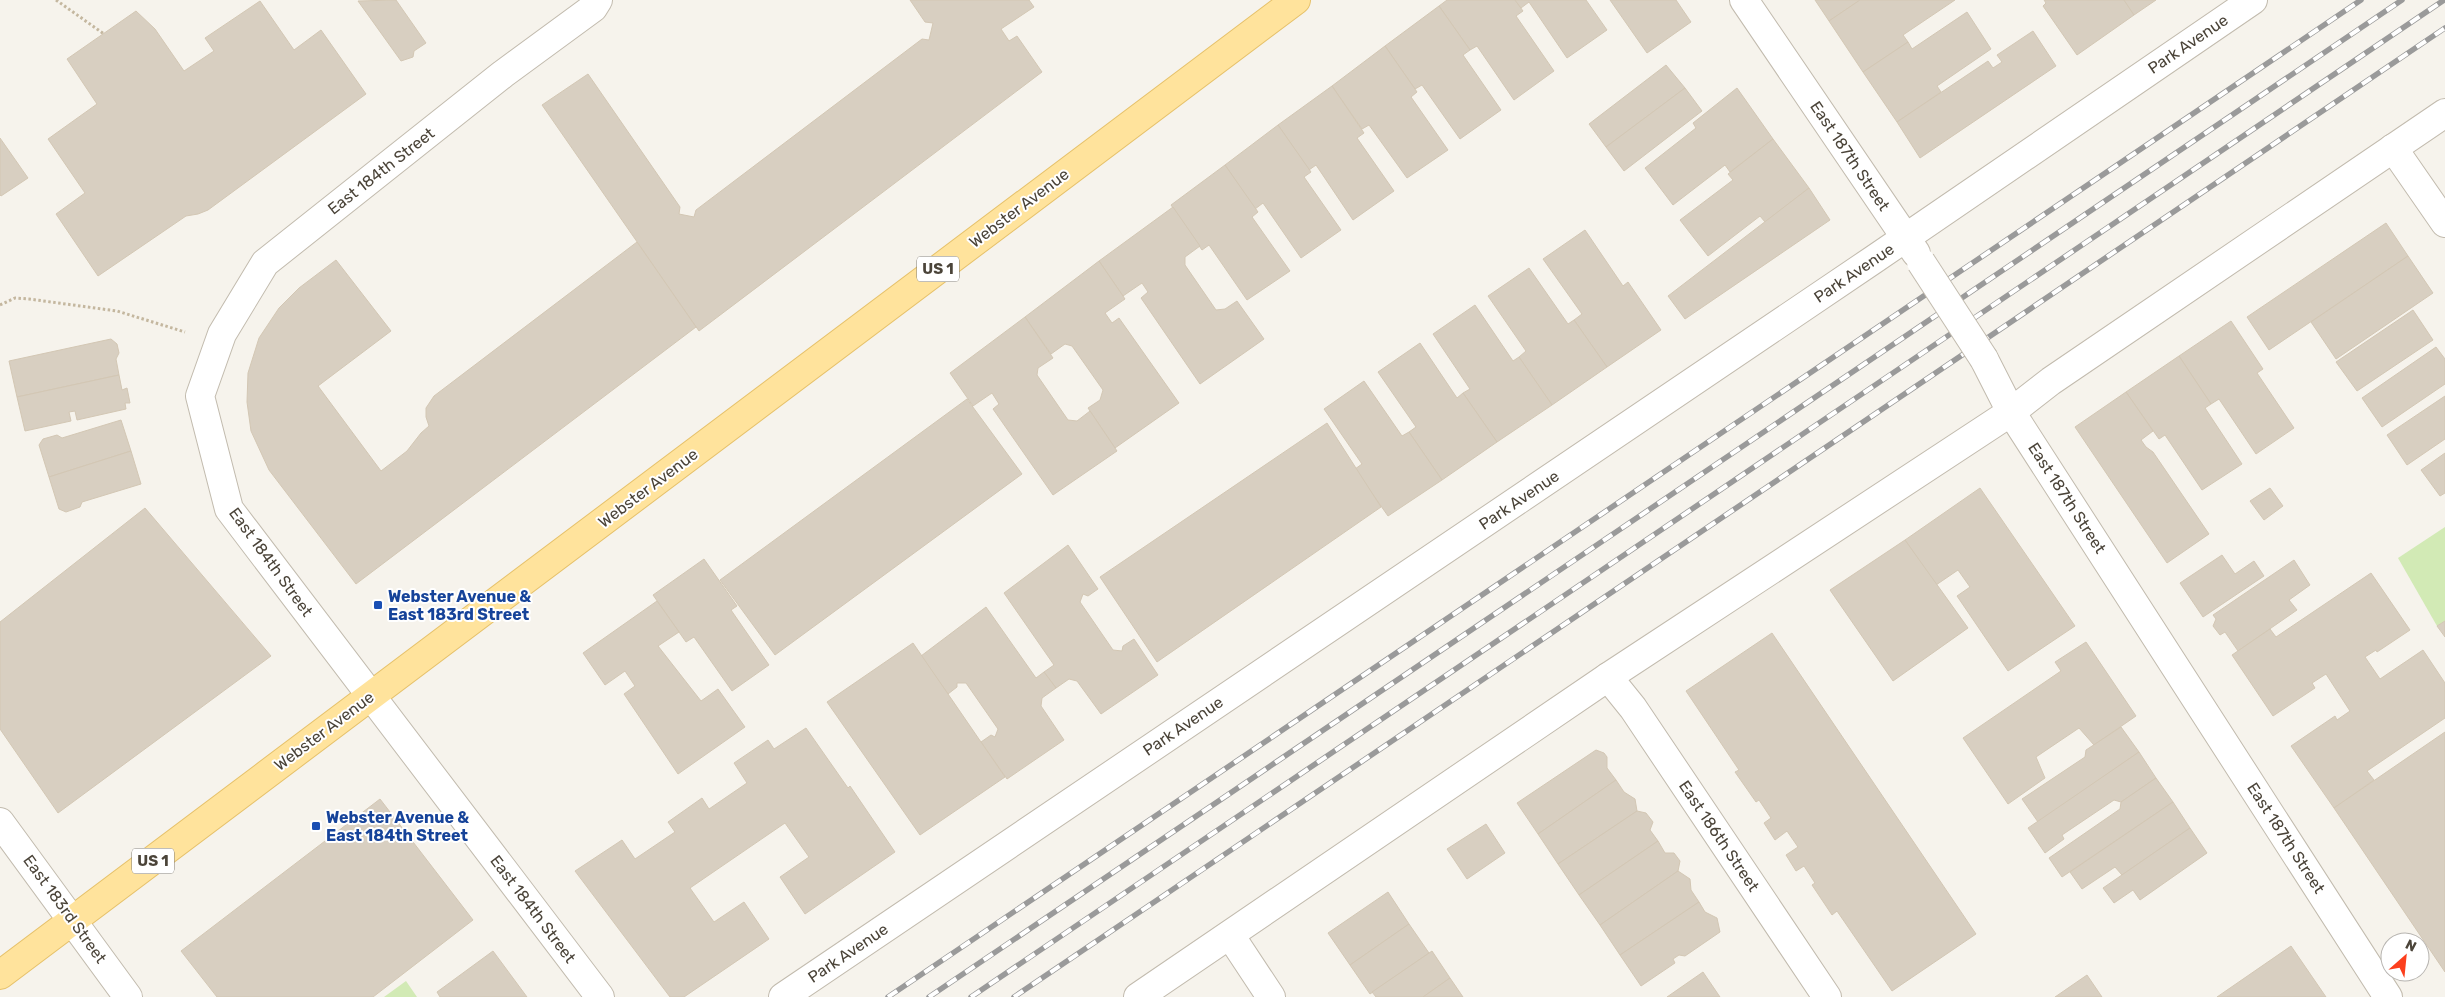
<svg xmlns="http://www.w3.org/2000/svg" width="2445" height="997" font-family="Rubik,sans-serif">
	<style>
		.green { fill: #d2eab5 }
		.building { fill: #d8cfc1; stroke: #d3c7b4 }
		.lines { fill: none; stroke-linecap: round; stroke-linejoin: round }
		.minor-casing { stroke: #c2bbae; stroke-width: 30 }
		.major-casing { stroke: #e6c16a; stroke-width: 30 }
		.path { stroke: #c4b79f; stroke-width: 3; stroke-dasharray: 2.5 2.5; stroke-linecap: butt }
		.minor { stroke: #fff; stroke-width: 28 }
		.major { stroke: #ffe39c; stroke-width: 28 }
		.rail-casing { stroke: #9a9a9a; stroke-width: 5.5 }
		.rail { stroke: #fff; stroke-width: 4; stroke-dasharray: 11; stroke-linecap: butt }
		.minor-bridge-casing { stroke: #c2bbae; stroke-width: 30; stroke-linecap: butt }
		.minor-bridge { stroke: #fff; stroke-width: 28 }
		.transit-dot { fill: #1a4fb4; stroke: #fff; stroke-width: 2 }
		.labels { text-anchor: middle; dominant-baseline: central; stroke-width: 4; stroke-linejoin: round; paint-order: stroke }
		.shield { fill: #fff; stroke: #817c74; stroke-width: 1 }
		.shield-label { font-size: 15px; font-weight: bold; fill: #4b4439 }
		.street-label { font-size: 16px; fill: #4b4439; stroke: #fff }
		.transit-label { font-size: 16px; font-weight: bold; fill: #164399; stroke: #fff; text-anchor: start }
	</style>
	<rect width="100%" height="100%" fill="#f6f3ec"/>
	<g class="green">
		<polygon points="2445,527 2445,621 2437,626 2398,558"/>
		<polygon points="406,981 417,997 384,997"/>
	</g>
	<g class="building">
		<polygon points="396,0 426,43 414,51 413,57 401,61 358,1"/>
		<polygon points="910,0 1029,0 1034,7 1001,29 1009,41 1017,36 1042,72 699,331 542,105 588,74 680,207 679,214 694,217 696,210 922,39 929,40 933,23 925,22"/>
		<polygon points="1447,0 1515,0 1523,11 1516,16 1554,71 1514,100 1477,46 1470,50 1439,6"/>
		<polygon points="1515,0 1586,0 1607,30 1567,58 1529,2 1521,8"/>
		<polygon points="1610,0 1676,0 1691,22 1647,53"/>
		<polygon points="1815,0 1860,0 1829,21"/>
		<polygon points="1860,0 1955,0 1903,35 1908,42 1863,72 1829,21"/>
		<polygon points="2044,0 2124,0 2134,15 2077,55 2043,6 2046,3"/>
		<polygon points="2124,0 2156,0 2134,15"/>
		<polygon points="260,1 294,50 321,30 366,94 208,210 198,214 186,216 98,276 56,214 85,193 48,139 97,104 67,59 136,11 155,29 184,71 214,51 205,38"/>
		<polygon points="1439,6 1470,50 1463,55 1501,110 1460,139 1422,85 1415,89 1385,46"/>
		<polygon points="1967,12 1991,49 1937,86 1941,92 1897,122 1863,72 1908,42 1912,49"/>
		<polygon points="2033,31 2056,66 1920,158 1897,122 1988,61 1993,68 2002,62 1997,55"/>
		<polygon points="1385,46 1417,92 1411,97 1448,150 1407,178 1369,125 1362,129 1332,86"/>
		<polygon points="1666,65 1685,88 1606,147 1589,124"/>
		<polygon points="1332,86 1364,133 1357,138 1394,191 1353,220 1316,165 1309,170 1278,125"/>
		<polygon points="1685,88 1702,111 1624,171 1606,147"/>
		<polygon points="1737,88 1773,139 1730,172 1725,165 1673,205 1645,168 1696,128 1693,123"/>
		<polygon points="1278,125 1311,172 1304,177 1341,230 1301,258 1263,203 1255,209 1225,165"/>
		<polygon points="0,138 28,178 1,196 0,195"/>
		<polygon points="1773,139 1809,188 1765,222 1760,216 1708,256 1680,220 1733,180 1728,174"/>
		<polygon points="1225,165 1258,212 1252,217 1290,271 1247,300 1209,245 1202,250 1171,205"/>
		<polygon points="1809,188 1830,220 1685,319 1668,296"/>
		<polygon points="1173,207 1200,246 1185,257 1185,265 1216,310 1225,309 1237,301 1264,339 1200,384 1141,298 1148,292 1142,283 1123,296 1099,261"/>
		<polygon points="2386,223 2408,256 2269,350 2247,317"/>
		<polygon points="1585,230 1623,286 1628,282 1661,330 1607,367 1574,320 1582,314 1543,259"/>
		<polygon points="637,242 696,327 356,584 269,470 251,431 247,402 248,373 259,338 279,308 299,288 336,260 391,331 318,386 381,471 407,451 421,433 429,426 426,417 426,408 434,396"/>
		<polygon points="2408,256 2433,293 2336,359 2311,322"/>
		<polygon points="1099,261 1125,299 1105,313 1112,323 1119,318 1179,403 1115,448 1088,408 1100,400 1103,390 1072,346 1065,344 1051,354 1025,317"/>
		<polygon points="1529,268 1568,324 1574,320 1607,367 1552,405 1519,357 1526,351 1488,296"/>
		<polygon points="1475,305 1513,361 1519,357 1552,405 1497,442 1463,393 1470,389 1433,334"/>
		<polygon points="2413,310 2433,340 2357,391 2336,362"/>
		<polygon points="1025,317 1053,358 1038,368 1037,375 1068,420 1077,421 1090,411 1117,451 1053,495 993,409 999,404 992,393 973,406 950,373"/>
		<polygon points="2231,321 2263,369 2257,373 2294,428 2256,454 2219,399 2211,404 2179,356"/>
		<polygon points="111,339 117,344 119,353 116,359 119,375 17,397 9,361"/>
		<polygon points="1420,343 1457,398 1463,393 1497,442 1442,480 1409,432 1416,427 1378,372"/>
		<polygon points="2436,347 2445,359 2445,384 2382,427 2362,398"/>
		<polygon points="2179,356 2211,404 2205,408 2242,464 2202,490 2165,435 2159,439 2126,392"/>
		<polygon points="119,375 122,390 127,388 130,403 125,403 126,409 77,420 75,411 69,412 71,421 25,431 17,397"/>
		<polygon points="1364,381 1402,436 1409,432 1442,480 1388,516 1355,469 1362,464 1324,409"/>
		<polygon points="2126,392 2153,431 2141,440 2146,447 2153,452 2209,534 2167,563 2075,427"/>
		<polygon points="2445,396 2445,439 2407,465 2387,435"/>
		<polygon points="967,399 1022,474 775,655 720,580"/>
		<polygon points="121,420 131,451 49,477 39,445 43,439 57,435 62,438"/>
		<polygon points="1327,423 1381,507 1157,662 1100,577"/>
		<polygon points="131,451 141,484 82,502 80,507 66,512 59,509 49,477"/>
		<polygon points="2445,453 2445,493 2440,496 2421,470"/>
		<polygon points="1980,488 2075,626 2008,671 1957,596 1970,587 1958,570 1936,585 1905,540"/>
		<polygon points="2270,488 2283,506 2264,520 2250,501"/>
		<polygon points="145,508 271,656 58,813 0,729 0,622"/>
		<polygon points="1905,540 1968,628 1893,681 1830,590"/>
		<polygon points="1068,545 1098,589 1088,596 1083,594 1080,602 1113,650 1122,651 1123,646 1134,639 1158,675 1101,714 1077,681 1069,679 1056,688 1044,672 1054,665 1004,593"/>
		<polygon points="2222,555 2235,574 2254,561 2264,576 2203,617 2180,583"/>
		<polygon points="704,559 737,606 731,610 769,665 732,691 694,637 686,642 653,595"/>
		<polygon points="2294,560 2310,585 2289,600 2297,610 2238,651 2225,632 2220,635 2213,626 2216,619 2213,615"/>
		<polygon points="2371,573 2410,630 2377,652 2376,650 2365,657 2380,679 2423,650 2445,683 2445,718 2367,771 2374,780 2334,808 2291,746 2335,716 2337,720 2350,711 2326,674 2312,683 2315,688 2273,716 2232,655 2270,629 2276,637"/>
		<polygon points="657,601 679,632 658,646 701,701 718,689 745,727 678,774 624,694 635,686 625,671 605,685 583,653"/>
		<polygon points="986,607 1036,678 1044,672 1056,688 1042,698 1041,706 1064,740 1007,779 981,742 991,735 995,737 998,729 966,683 957,683 957,687 948,694 921,656"/>
		<polygon points="2445,621 2445,637 2437,626"/>
		<polygon points="1772,633 1976,934 1892,991 1837,911 1832,915 1812,885 1815,883 1804,866 1796,871 1786,855 1798,847 1787,831 1775,840 1764,823 1771,818 1759,800 1756,802 1735,772 1739,770 1686,691"/>
		<polygon points="2086,642 2136,716 2094,745 2079,728 2036,757 2045,778 2008,804 1963,738 2061,671 2055,662"/>
		<polygon points="913,643 1005,777 920,835 827,702"/>
		<polygon points="2121,727 2139,752 2038,822 2022,799 2085,757 2086,750"/>
		<polygon points="806,728 848,788 850,786 895,852 805,914 780,877 809,857 785,823 690,888 714,922 744,902 769,939 684,997 670,997 575,871 622,840 635,859 675,832 668,822 702,798 709,809 747,783 734,763 768,740 774,749"/>
		<polygon points="2445,732 2445,972 2334,808"/>
		<polygon points="1596,750 1604,753 1607,757 1607,768 1616,780 1538,834 1517,803"/>
		<polygon points="2139,752 2156,778 2121,802 2114,800 2062,835 2064,839 2045,853 2028,828"/>
		<polygon points="2156,778 2173,802 2062,877 2049,858 2120,809 2121,802"/>
		<polygon points="1616,780 1624,792 1635,799 1637,811 1558,864 1538,834"/>
		<polygon points="380,799 473,920 373,997 217,997 181,951"/>
		<polygon points="2173,802 2190,828 2122,875 2115,867 2082,889 2070,872"/>
		<polygon points="1637,811 1646,813 1653,822 1650,830 1658,841 1579,895 1558,864"/>
		<polygon points="1486,824 1505,853 1467,879 1447,849"/>
		<polygon points="2190,828 2207,853 2140,900 2133,890 2114,903 2103,888"/>
		<polygon points="1658,841 1665,853 1674,853 1680,861 1678,871 1600,925 1579,895"/>
		<polygon points="1678,871 1690,879 1691,890 1699,902 1620,955 1600,925"/>
		<polygon points="1388,892 1409,924 1350,965 1328,933"/>
		<polygon points="1699,902 1705,912 1717,918 1720,932 1685,956 1679,955 1673,959 1675,963 1641,986 1620,955"/>
		<polygon points="1409,924 1429,953 1370,994 1350,965"/>
		<polygon points="2291,946 2326,997 2217,997"/>
		<polygon points="493,951 527,997 440,997 437,992"/>
		<polygon points="1432,951 1450,978 1423,997 1376,997 1372,992"/>
		<polygon points="1703,972 1720,997 1667,997"/>
		<polygon points="2087,975 2102,997 2055,997"/>
		<polygon points="1450,978 1463,997 1423,997"/>
	</g>
	<g class="lines">
		<g class="minor-casing">
			<g id="minor">
				<polyline points="598,0 593,8 503,74 265,263 222,334 200,396 229,509 600,997"/>
				<polyline points="1744,0 1916,253"/>
				<polyline points="2393,148 2445,223"/>
				<polyline points="1984,359 2011,412 2388,997"/>
				<polyline points="1608,677 1633,708 1827,997"/>
				<polyline points="0,822 128,997"/>
				<polyline points="1230,935 1271,997"/>
				<polyline points="783,997 1873,260 2253,0"/>
				<polyline points="1138,997 1608,677 2011,412 2051,381 2445,113"/>
			</g>
		</g>
		<g class="major-casing">
			<polyline id="major" points="0,975 1296,0"/>
		</g>
		<g class="path">
			<polyline points="56,0 104,34"/>
			<polyline points="0,305 15,298 29,299 117,311 185,332"/>
		</g>
		<use href="#minor" class="minor"/>
		<use href="#major" class="major"/>
		<g class="rail-casing">
			<g id="rail">
				<polyline points="888,997 2361,0"/>
				<polyline points="929,997 2402,0"/>
				<polyline points="971,997 2444,0"/>
				<polyline points="1014,997 2445,28"/>
			</g>
		</g>
		<use href="#rail" class="rail"/>
		<g class="minor-bridge-casing">
			<polyline id="minor-bridge" points="1921,262 1984,359"/>
		</g>
		<use href="#minor-bridge" class="minor-bridge"/>
	</g>
	<g class="transit-dot">
		<rect x="373" y="600" width="10" height="10" rx="2.5"/>
		<rect x="311" y="821" width="10" height="10" rx="2.5"/>
	</g>
	<g class="labels">
		<g class="shield">
			<rect x="917" y="256.5" width="42" height="25" rx="4"/>
			<rect x="132" y="848.5" width="42" height="25" rx="4"/>
		</g>
		<g class="shield-label">
			<text x="938" y="269">US 1</text>
			<text x="153" y="861">US 1</text>
		</g>
		<g class="street-label">
			<text transform="translate(2188 44) rotate(-34)">Park Avenue</text>
			<text transform="translate(1850 156) rotate(56)">East 187th Street</text>
			<text transform="translate(381 171) rotate(-38)">East 184th Street</text>
			<text transform="translate(1019 208) rotate(-37)">Webster Avenue</text>
			<text transform="translate(1854 273) rotate(-34)">Park Avenue</text>
			<text transform="translate(648 488) rotate(-37)">Webster Avenue</text>
			<text transform="translate(2067 498) rotate(57)">East 187th Street</text>
			<text transform="translate(1519 500) rotate(-34)">Park Avenue</text>
			<text transform="translate(271 562) rotate(54)">East 184th Street</text>
			<text transform="translate(1183 726) rotate(-34)">Park Avenue</text>
			<text transform="translate(324 731) rotate(-37)">Webster Avenue</text>
			<text transform="translate(1719 836) rotate(56)">East 186th Street</text>
			<text transform="translate(2286 838) rotate(57)">East 187th Street</text>
			<text transform="translate(65 909) rotate(54)">East 183rd Street</text>
			<text transform="translate(533 909) rotate(53)">East 184th Street</text>
			<text transform="translate(848 953) rotate(-34)">Park Avenue</text>
		</g>
		<g class="transit-label">
			<text x="388" y="596">Webster Avenue &amp;<tspan x="388" dy="18">East 183rd Street</tspan></text>
			<text x="326" y="817">Webster Avenue &amp;<tspan x="326" dy="18">East 184th Street</tspan></text>
		</g>
	</g>
	<g transform="translate(2405 957) rotate(27)"><circle r="24" fill="#ffffff" stroke="#b7b4b0"/>
	<path d="M0-4L9 19L0 12L-9 19Z" fill="#fc3f1d"/>
	<text y="-8" font-size="14" font-weight="bold" text-anchor="middle" fill="#4b4439">N</text>
	</g>
</svg>
